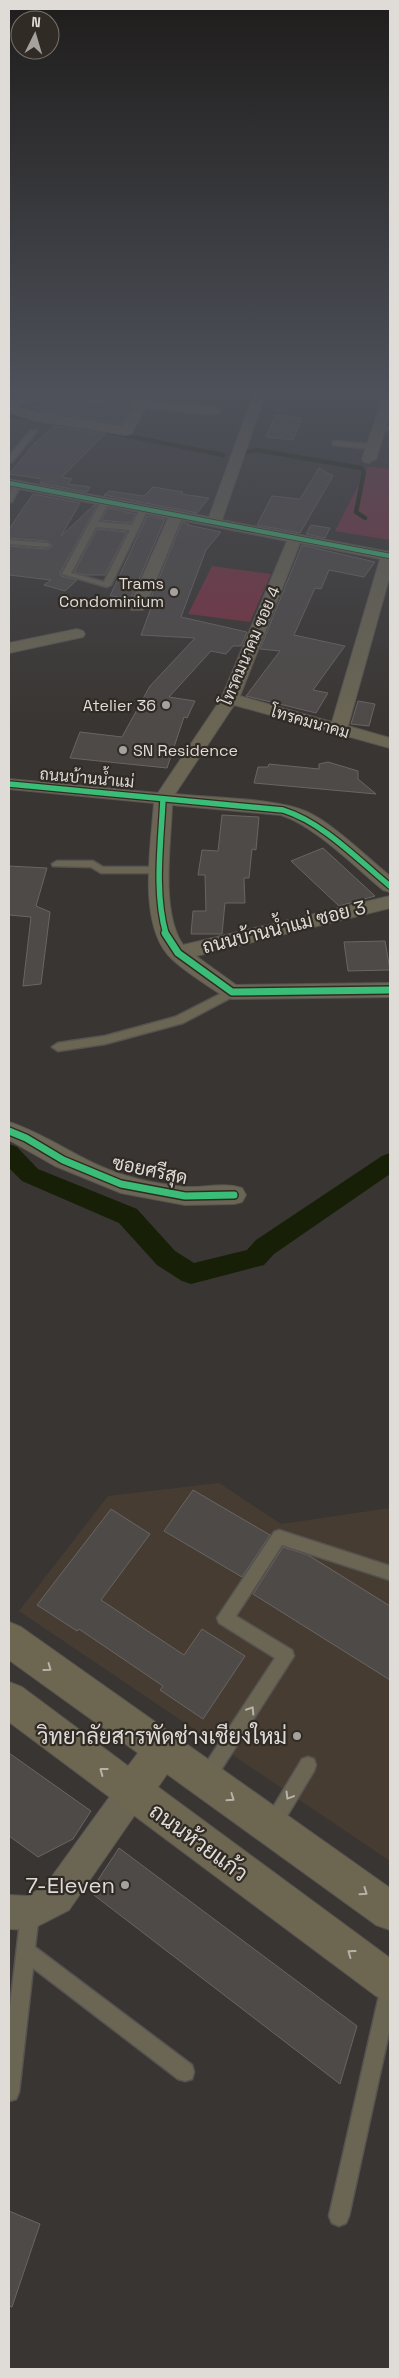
<svg xmlns="http://www.w3.org/2000/svg" width="399" height="2378" font-family="'Space Grotesk',Sarabun,sans-serif">
	<style>
		.built { fill: #473c32 }
		.green { fill: #7b3143 }
		.lines { fill: none; stroke-linecap: round; stroke-linejoin: round }
		.stream { stroke: #171f07; stroke-width: 4.5 }
		.canal { fill: #171f07; fill-rule: evenodd }
		.building { fill: #4e4a48; stroke: #696563 }
		.service-casing { stroke: #565351; stroke-width: 3 }
		.minor-casing { stroke: #565351; stroke-width: 2 }
		.primary-casing { stroke: #565351; stroke-width: 2 }
		.service { fill: #6b6654; fill-rule: evenodd }
		.minor { fill: #6b6654; fill-rule: evenodd }
		.primary { fill: #6d6650; fill-rule: evenodd }
		.cycleway-far2-casing { stroke: #312b25; stroke-width: 6 }
		.cycleway-far1-casing { stroke: #312b25; stroke-width: 8 }
		.cycleway-casing { stroke: #312b25; stroke-width: 10 }
		.cycleway-far2 { stroke: #3abd76; stroke-width: 4.5 }
		.cycleway-far1 { stroke: #3abd76; stroke-width: 5.5 }
		.cycleway { stroke: #3abd76; stroke-width: 7 }
		.oneway { stroke: #b7b2a8 }
		.oneway2 { stroke: #b6b2a9 }
		.poi-dot { fill: #a5a19d; stroke: #312b25; stroke-width: 2 }
		.labels { text-anchor: middle; dominant-baseline: central; stroke-width: 4.5; stroke-linejoin: round; paint-order: stroke }
		.far-poi-label { font-size: 16px; fill: #dfdbd7; stroke: #312b25; text-anchor: end }
		.far-street-label { font-size: 16px; fill: #dfdbd7; stroke: #312b25 }
		.street-label { font-size: 19px; fill: #dfdbd7; stroke: #312b25 }
		.near-poi-label { font-size: 22px; fill: #dfdbd7; stroke: #312b25; text-anchor: end }
		.near-street-label { font-size: 22px; fill: #dfdbd7; stroke: #312b25 }
	</style>
	<rect width="100%" height="100%" fill="#393532"/>
	<polygon class="built" points="219,1483 281,1524 390,1508 390,1861 19,1611 108,1496"/>
	<g class="green">
		<polygon points="368,466 390,469 390,540 335,531"/>
		<polygon points="212,566 271,574 250,622 188,614"/>
	</g>
	<g class="lines">
		<g class="stream">
			<polyline points="9,415 33,419"/>
			<polyline points="108,432 223,455"/>
			<polyline points="243,453 257,450 361,468 364,472 356,512 365,518"/>
		</g>
		<polygon class="canal" points="9,1144 17,1147 38,1169 137,1209 175,1251 194,1263 247,1250 256,1240 382,1156 390,1153 390,1174 274,1254 264,1265 191,1284 182,1281 157,1265 119,1223 22,1181 9,1168"/>
	</g>
	<g class="building">
		<polygon points="47,401 131,408 121,424 39,411 33,407"/>
		<polygon points="276,415 302,418 293,440 266,437"/>
		<polygon points="54,426 105,434 62,477 72,479 68,484 90,487 87,492 40,483 43,479 9,474 34,444"/>
		<polygon points="319,468 333,476 300,533 257,525 272,496 300,499"/>
		<polygon points="153,487 183,492 181,494 209,498 197,513 104,495 109,491 144,496"/>
		<polygon points="33,494 80,503 61,536 94,505 97,506 60,573 61,576 77,580 65,591 44,585 51,580 9,575 9,546 47,549 53,546 47,541 9,538 9,529"/>
		<polygon points="108,508 136,514 131,523 101,520"/>
		<polygon points="147,516 165,519 131,598 110,596"/>
		<polygon points="182,522 189,524 188,525 221,532 206,550 181,617 247,632 241,646 233,646 226,654 211,651 169,697 195,701 187,718 184,717 167,768 70,758 80,732 122,737 150,686 195,638 141,635 154,600 150,600"/>
		<polygon points="311,525 330,528 325,538 306,534"/>
		<polygon points="97,529 127,532 105,575 84,575 74,572"/>
		<polygon points="302,545 375,562 364,577 329,570 321,589 315,588 294,635 345,646 313,690 328,693 316,713 246,696 280,651 260,649"/>
		<polygon points="358,701 375,704 369,726 351,724"/>
		<polygon points="328,762 358,771 358,779 376,794 254,783 258,767 268,767 269,764 319,769 319,764"/>
		<polygon points="222,815 259,817 256,850 252,849 249,878 244,878 245,903 225,903 222,934 191,934 193,911 206,911 205,875 198,875 202,850 218,851"/>
		<polygon points="323,848 375,896 339,906 291,861"/>
		<polygon points="9,866 47,868 36,906 50,912 41,984 23,986 31,917 9,915"/>
		<polygon points="385,941 390,970 348,971 344,942"/>
		<polygon points="193,1490 270,1535 242,1577 164,1531"/>
		<polygon points="111,1509 150,1534 101,1600 184,1655 202,1629 245,1656 203,1719 160,1690 163,1686 79,1629 77,1631 37,1605"/>
		<polygon points="283,1547 308,1555 390,1606 390,1680 253,1594"/>
		<polygon points="9,1753 91,1811 73,1839 38,1857 9,1836"/>
		<polygon points="119,1848 357,2026 340,2084 90,1892"/>
		<polygon points="9,2211 40,2224 12,2307 9,2306"/>
	</g>
	<g class="lines">
		<g class="service-casing">
			<g id="service">
				<polygon points="377,427 390,427 390,431 377,429"/>
				<polygon points="31,430 37,431 12,462 9,462 9,456"/>
				<polygon points="336,441 373,445 377,447 373,449 333,445 333,441"/>
				<polygon points="14,483 21,485 12,502 9,502 9,493"/>
				<path d="M102 500 109 502 98 522 132 525 141 507 148 509 111 585 107 587 62 574ZM96 527 130 530 104 582 71 573Z"/>
				<polygon points="9,540 47,543 51,545 47,547 9,544"/>
				<polygon points="57,861 93,861 103,867 160,867 165,870 160,873 101,873 91,867 53,866 52,864"/>
				<polygon points="232,988 238,992 236,995 183,1023 105,1044 58,1051 52,1047 58,1043 105,1036 175,1017"/>
				<polygon points="279,1530 390,1566 390,1580 282,1545 236,1616 292,1650 294,1656 212,1784 206,1786 200,1784 198,1778 200,1772 275,1658 219,1623 217,1618 274,1532"/>
				<polygon points="308,1757 314,1759 316,1765 314,1771 278,1831 272,1834 266,1831 263,1825 266,1819 302,1759"/>
				<polygon points="30,1904 36,1907 39,1913 35,1947 192,2065 194,2072 192,2079 185,2081 178,2079 33,1968 19,2092 16,2099 9,2101 9,2015 21,1913 24,1907"/>
				<polygon points="390,1978 390,2028 349,2216 346,2223 339,2226 332,2223 329,2216 381,1987 384,1981"/>
			</g>
		</g>
		<g class="minor-casing">
			<g id="minor">
				<path d="M29 395H97L214 407 221 411 214 415 146 408 131 434 126 435 36 421 9 412V399ZM46 399 134 406 122 426 38 413 15 406Z"/>
				<path d="M253 395H265L222 520 390 552V575L348 726 390 738V748L234 705 175 794C211 798 274 798 305 811 330 821 368 858 390 876V892L383 890C355 867 315 826 281 815L172 805C171 845 160 911 183 945L390 896V908L196 956 236 985 390 983V997L232 999 225 997C207 985 187 973 172 959 137 927 151 846 154 803L9 789V779L158 793 221 699 287 541 181 520 145 607 143 610H131L129 607 168 518 9 487V479L209 517ZM300 543 380 559 332 722 240 696Z"/>
				<polygon points="384,395 390,395 390,414 376,459 369,463 364,462 362,459"/>
				<polygon points="77,629 83,631 85,634 83,637 9,653 9,643"/>
				<path d="M9 1122C49 1135 83 1163 124 1175 143 1181 166 1185 185 1187 204 1188 224 1182 242 1188L246 1195 242 1202 234 1204 185 1205 121 1193 55 1166 9 1140Z"/>
				<polygon points="132,1776 143,1781 148,1792 143,1803 69,1910 30,1930 9,1929 9,1895 27,1896 45,1886 121,1781"/>
			</g>
		</g>
		<g class="primary-casing">
			<polygon id="primary" points="9,1622 21,1627 390,1888 390,1930 376,1925 167,1774 158,1787 390,1958 390,2002 376,1996 9,1722 9,1682 22,1687 128,1766 138,1753 9,1660"/>
		</g>
		<use href="#service" class="service"/>
		<use href="#minor" class="minor"/>
		<use href="#primary" class="primary"/>
		<g class="cycleway-far2-casing">
			<polyline id="cycleway-far2" points="9,483 390,556"/>
		</g>
		<g class="cycleway-far1-casing">
			<g id="cycleway-far1">
				<path d="M9 784 283 810C324 823 357 859 390 886"/>
				<path d="M163 799C161 843 154 892 166 934"/>
			</g>
		</g>
		<g class="cycleway-casing">
			<g id="cycleway">
				<polyline points="165,933 178,953 232,992 390,990"/>
				<polyline points="9,1131 26,1138 63,1160 121,1184 185,1196 234,1195"/>
			</g>
		</g>
		<use href="#cycleway-far2" class="cycleway-far2"/>
		<use href="#cycleway-far1" class="cycleway-far1"/>
		<use href="#cycleway" class="cycleway"/>
	</g>
	<defs><path id="oneway-chevron" d="M-2-3.5L2.5 0L-2 3.5" fill="none" stroke-width="1.6" stroke-linecap="round" stroke-linejoin="round" transform="scale(1.25)"/></defs>
	<g class="oneway">
		<use href="#oneway-chevron" transform="translate(48 1668) rotate(36)"/>
		<use href="#oneway-chevron" transform="translate(103 1771) rotate(-143)"/>
		<use href="#oneway-chevron" transform="translate(231 1798) rotate(35)"/>
		<use href="#oneway-chevron" transform="translate(364 1892) rotate(35)"/>
		<use href="#oneway-chevron" transform="translate(351 1953) rotate(-144)"/>
	</g>
	<g class="oneway2">
		<use href="#oneway-chevron" transform="translate(251 1710) rotate(-57)"/>
		<use href="#oneway-chevron" transform="translate(289 1796) rotate(121)"/>
	</g>
	<linearGradient id="sky" x2="0" y2="1"><stop stop-color="#1f1d1c"/><stop offset="0.54" stop-color="#4e515a"/><stop offset="1" stop-color="#4e515a" stop-opacity="0"/></linearGradient>
	<rect width="399" height="728" fill="url(#sky)"/>
	<g class="poi-dot">
		<circle cx="174" cy="592" r="5"/>
		<circle cx="166" cy="705" r="5"/>
		<circle cx="123" cy="750" r="5"/>
		<circle cx="297" cy="1736" r="5"/>
		<circle cx="125" cy="1885" r="5"/>
	</g>
	<g class="labels">
		<g class="far-poi-label">
			<text x="164" y="583">Trams<tspan x="164" dy="18">Condominium</tspan></text>
			<text x="156" y="705">Atelier 36</text>
			<text x="133" y="750" text-anchor="start">SN Residence</text>
		</g>
		<g class="far-street-label">
			<text transform="translate(250 646) rotate(-67)">โทรคมนาคม ซอย 4</text>
			<text transform="translate(310 722) rotate(16)">โทรคมนาคม</text>
			<text transform="translate(87 778) rotate(5)">ถนนบ้านน้ำแม่</text>
		</g>
		<g class="street-label">
			<text transform="translate(284 927) rotate(-14)">ถนนบ้านน้ำแม่ ซอย 3</text>
			<text transform="translate(150 1170) rotate(12)">ซอยศรีสุด</text>
		</g>
		<g class="near-poi-label">
			<text x="287" y="1736">วิทยาลัยสารพัดช่างเชียงใหม่</text>
			<text x="115" y="1885">7-Eleven</text>
		</g>
		<g class="near-street-label">
			<text transform="translate(199 1842) rotate(36)">ถนนห้วยแก้ว</text>
		</g>
	</g>
	<rect width="399" height="2378" fill="none" stroke="#dfdbd7" stroke-width="20"/>
	<g transform="translate(35 35) rotate(5)"><circle r="24" fill="#312b25" stroke="#77716c"/>
	<path d="M0-4L9 19L0 12L-9 19Z" fill="#a5a19d"/>
	<text y="-8" font-size="14" font-weight="bold" text-anchor="middle" fill="#dfdbd7">N</text>
	</g>
</svg>
